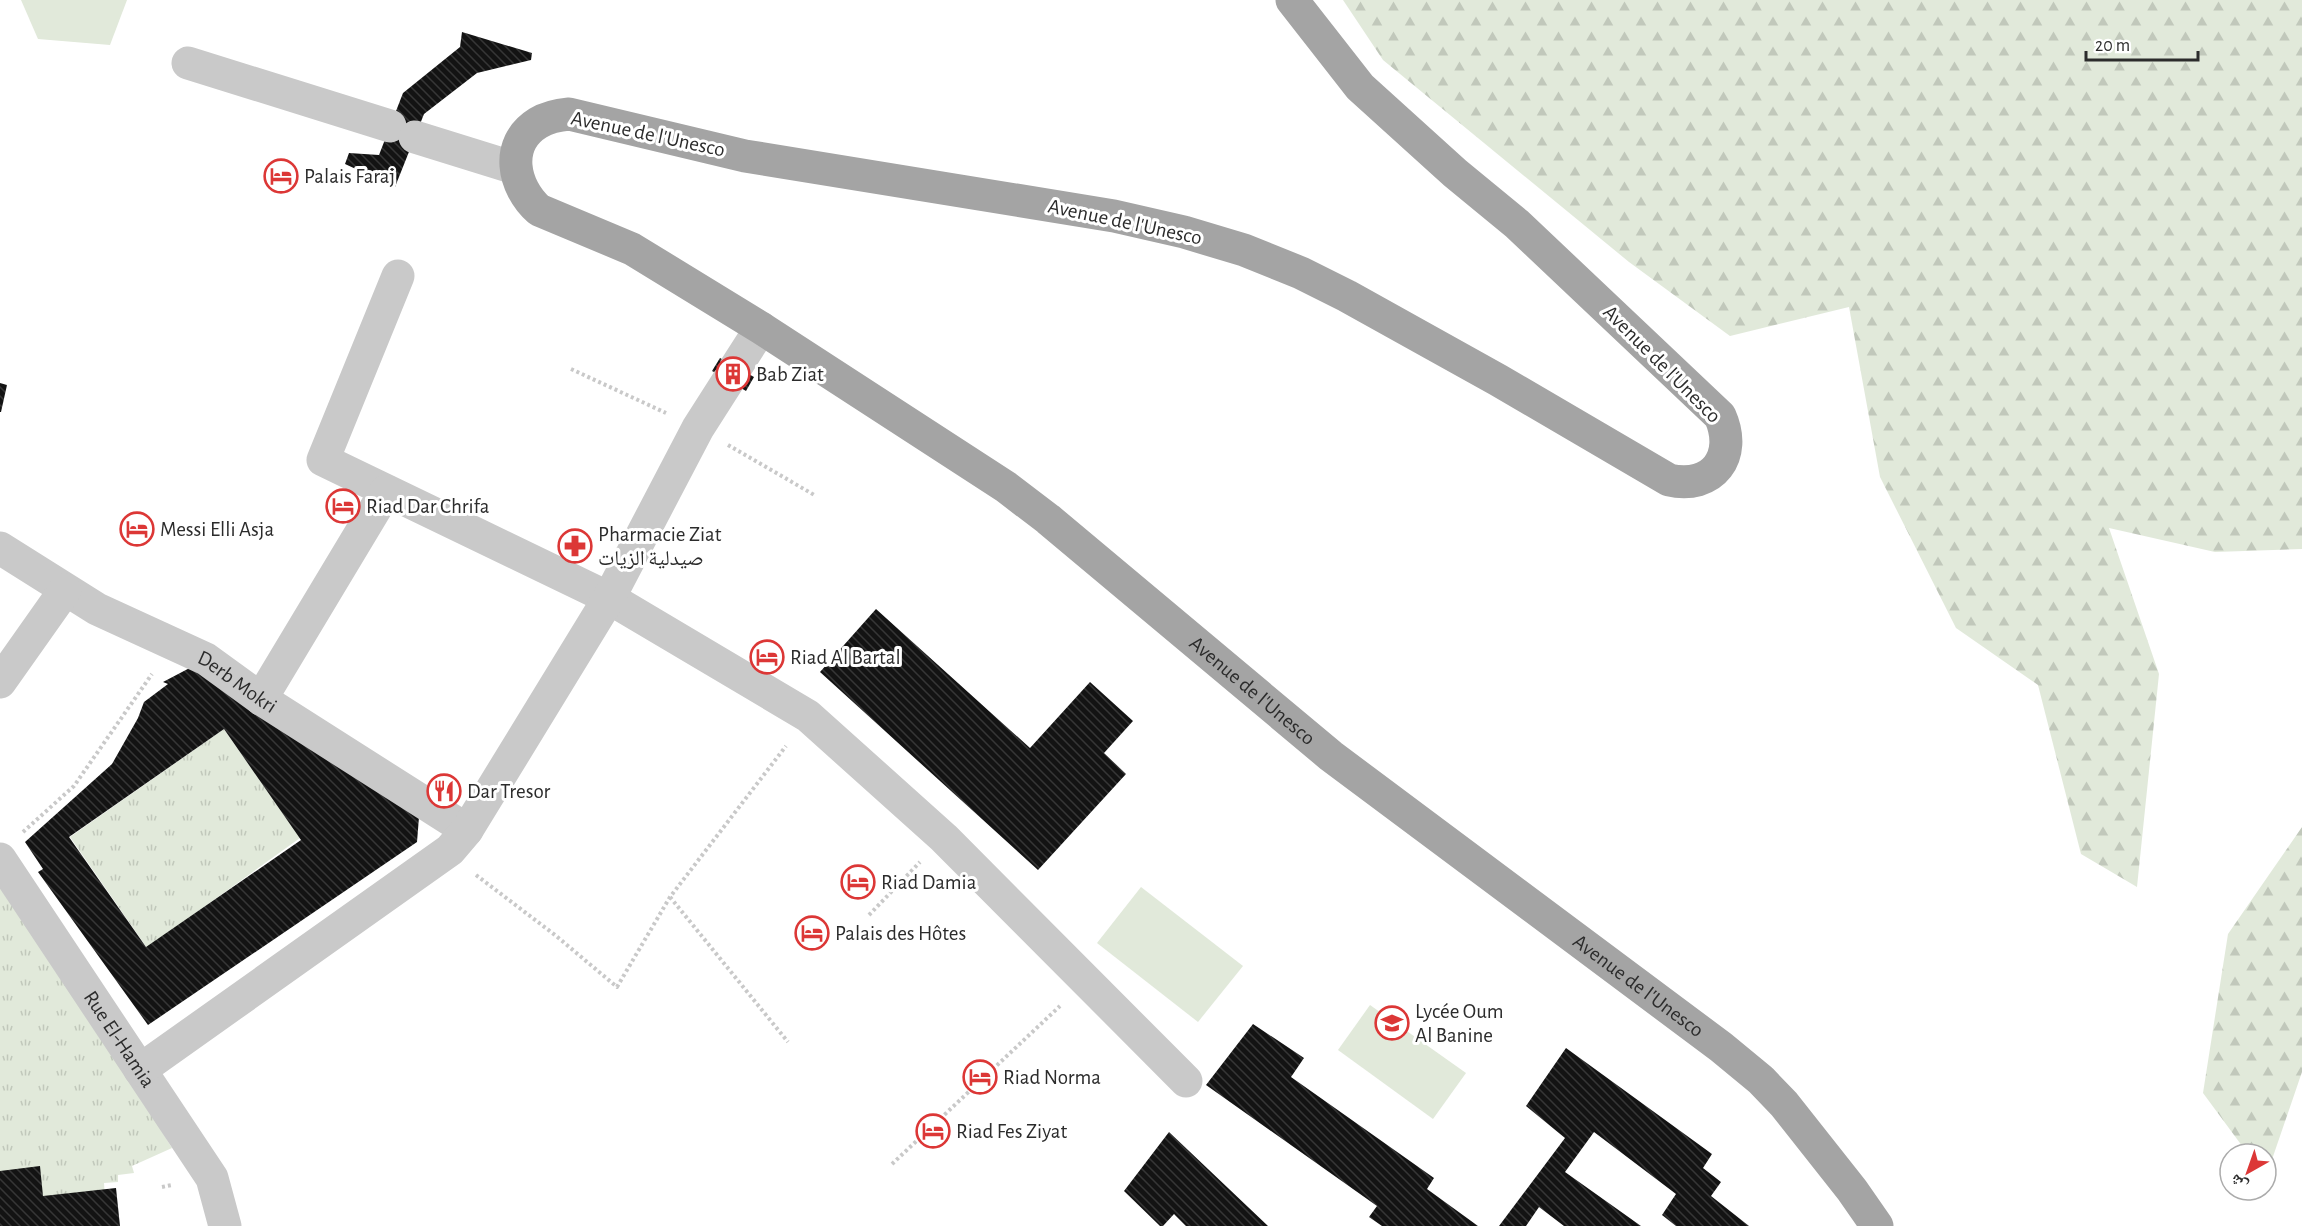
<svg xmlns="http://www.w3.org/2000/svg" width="2302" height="1226" font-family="'Alegreya Sans','Noto Naskh Arabic',sans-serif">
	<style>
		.grass { fill: #e1e9da }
		.forest { fill: url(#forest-firs) }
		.park { fill: url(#park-tufts) }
		.building { fill: url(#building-back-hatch); fill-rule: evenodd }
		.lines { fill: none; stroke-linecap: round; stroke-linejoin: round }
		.path { stroke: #c9c9c9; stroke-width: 4; stroke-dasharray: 3 3; stroke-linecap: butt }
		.minor { stroke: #c9c9c9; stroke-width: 33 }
		.major { stroke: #a4a4a4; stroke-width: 33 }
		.labels { text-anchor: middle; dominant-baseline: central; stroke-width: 6; stroke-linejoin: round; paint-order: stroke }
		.street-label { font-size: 21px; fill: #2c2c2c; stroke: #fff }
		.poi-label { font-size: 21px; fill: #2c2c2c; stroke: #fff; text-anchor: start }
	</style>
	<defs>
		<pattern id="forest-firs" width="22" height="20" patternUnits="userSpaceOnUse" patternTransform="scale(1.5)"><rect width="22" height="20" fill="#e1e9da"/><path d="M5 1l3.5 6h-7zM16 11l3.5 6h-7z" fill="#c1c8bb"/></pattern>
		<pattern id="park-tufts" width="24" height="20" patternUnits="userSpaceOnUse" patternTransform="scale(1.5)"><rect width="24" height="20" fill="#e1e9da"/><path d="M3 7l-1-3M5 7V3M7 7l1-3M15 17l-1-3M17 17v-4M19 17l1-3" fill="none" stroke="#c1c8bb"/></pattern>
		<pattern id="building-back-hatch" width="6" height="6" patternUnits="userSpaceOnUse" patternTransform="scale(1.5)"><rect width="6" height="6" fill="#131313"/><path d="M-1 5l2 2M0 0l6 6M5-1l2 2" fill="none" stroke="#363636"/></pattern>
	</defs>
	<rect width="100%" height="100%" fill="#fff"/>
	<g class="grass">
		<polygon points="21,0 127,0 110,45 38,39"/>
		<polygon points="1141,887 1243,966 1198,1022 1097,943"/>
		<polygon points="1370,1005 1466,1073 1433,1119 1338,1050"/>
	</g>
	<g class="forest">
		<polygon points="1343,0 2302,0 2302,549 2215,552 2109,528 2159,674 2137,887 2081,854 2038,685 1956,628 1880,477 1849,307 1730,336 1629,262 1383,60"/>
		<polygon points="2302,827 2302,1072 2266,1177 2266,1154 2248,1154 2203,1093 2228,934"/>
	</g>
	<g class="park">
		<polygon points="224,729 300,838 147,948 70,837"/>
		<polygon points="0,867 172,1148 132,1166 134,1173 118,1175 118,1182 104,1183 105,1198 32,1206 0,1180"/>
	</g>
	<g class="building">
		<polygon points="462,32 532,53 531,60 477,73 424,114 395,187 345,164 349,153 379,155 403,93 460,47"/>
		<polygon points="720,358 754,377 746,391 712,371"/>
		<polygon points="0,383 7,385 1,412 0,412"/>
		<polygon points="876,609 1030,748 1090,682 1133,721 1104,753 1126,774 1038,870 820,672"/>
		<path d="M201 662 419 817 417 842 148 1025 38 872 43 869 25 842 112 764 138 718 144 702 168 684 163 682ZM224 729 301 840 146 947 69 837Z"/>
		<polygon points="1253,1024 1304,1058 1291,1077 1434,1178 1427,1189 1478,1226 1382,1226 1369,1217 1377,1206 1206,1085"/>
		<polygon points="1566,1048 1712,1154 1703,1168 1721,1182 1711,1196 1749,1226 1676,1226 1662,1215 1676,1194 1594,1132 1565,1172 1641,1226 1564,1226 1539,1207 1526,1226 1499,1226 1565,1138 1526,1106"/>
		<polygon points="1169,1132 1268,1226 1186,1226 1174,1214 1163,1226 1160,1226 1124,1191"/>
		<polygon points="40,1166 43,1196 116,1188 120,1226 0,1226 0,1171"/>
	</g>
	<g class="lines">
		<g class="path">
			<polyline points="571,369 666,413"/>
			<polyline points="728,445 816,496"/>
			<polyline points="23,832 74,786 152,674"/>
			<polyline points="476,875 555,935 617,987 670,897 786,746"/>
			<polyline points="670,897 788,1042"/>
			<polyline points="869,915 920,862"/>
			<polyline points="892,1164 1060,1006"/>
			<polyline points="162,1187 172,1185"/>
		</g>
		<g class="minor">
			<polyline points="188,63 390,126"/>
			<polyline points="415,137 515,168"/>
			<polyline points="398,276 323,460 609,598 808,716 944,838 1186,1081"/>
			<polyline points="736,367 761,328"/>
			<path id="s1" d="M0 548 97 609 206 659 261 699 467 830"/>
			<polyline points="0,682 65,590"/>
			<polyline points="261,699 386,491"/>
			<path id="s2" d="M0 859 212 1178 225 1226"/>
			<polyline points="140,1070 450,850 467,830 609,598 698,428 728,381"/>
		</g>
		<path class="major" id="s3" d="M1292 0 1360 87 1455 173 1517 224 1720 416C1738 456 1713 490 1669 480L1498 380 1347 296 1301 273 1244 250 1184 232 1114 216 745 156 569 114C558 115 548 117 538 123 504 144 513 187 539 210L632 249 761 328 1006 487 1048 519 1331 756 1721 1047 1761 1080 1784 1104 1852 1190 1877 1226"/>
	</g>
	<defs>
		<g id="hotel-ring" transform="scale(1.725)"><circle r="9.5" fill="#fff" stroke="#dc3736" stroke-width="1.5"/><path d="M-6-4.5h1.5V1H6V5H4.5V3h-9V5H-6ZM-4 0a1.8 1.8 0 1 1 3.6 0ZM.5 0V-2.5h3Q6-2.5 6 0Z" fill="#dc3736"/></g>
		<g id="building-ring" transform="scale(1.725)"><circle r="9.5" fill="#fff" stroke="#dc3736" stroke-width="1.5"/><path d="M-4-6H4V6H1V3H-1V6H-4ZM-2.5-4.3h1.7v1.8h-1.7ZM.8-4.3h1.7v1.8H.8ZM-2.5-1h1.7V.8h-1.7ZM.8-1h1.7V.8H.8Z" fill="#dc3736"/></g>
		<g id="pharmacy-ring" transform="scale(1.725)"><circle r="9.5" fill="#fff" stroke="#dc3736" stroke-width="1.5"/><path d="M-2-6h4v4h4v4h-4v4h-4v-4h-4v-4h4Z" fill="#dc3736"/></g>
		<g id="restaurant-ring" transform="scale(1.725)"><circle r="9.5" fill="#fff" stroke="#dc3736" stroke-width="1.5"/><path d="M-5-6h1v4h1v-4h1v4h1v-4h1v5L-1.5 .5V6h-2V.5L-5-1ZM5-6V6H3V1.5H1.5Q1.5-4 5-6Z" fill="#dc3736"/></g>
		<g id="university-ring" transform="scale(1.725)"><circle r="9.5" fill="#fff" stroke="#dc3736" stroke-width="1.5"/><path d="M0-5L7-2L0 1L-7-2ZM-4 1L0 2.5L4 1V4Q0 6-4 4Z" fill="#dc3736"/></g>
	</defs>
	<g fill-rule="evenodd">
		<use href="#hotel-ring" x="281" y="176"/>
		<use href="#building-ring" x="733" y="374"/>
		<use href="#hotel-ring" x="343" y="506"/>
		<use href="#hotel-ring" x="137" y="529"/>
		<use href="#pharmacy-ring" x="575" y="546"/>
		<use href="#hotel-ring" x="767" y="657"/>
		<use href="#restaurant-ring" x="444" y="791"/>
		<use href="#hotel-ring" x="858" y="882"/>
		<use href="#hotel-ring" x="812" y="933"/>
		<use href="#university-ring" x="1392" y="1023"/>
		<use href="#hotel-ring" x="980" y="1077"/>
		<use href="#hotel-ring" x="933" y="1131"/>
	</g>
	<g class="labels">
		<g class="street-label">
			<text transform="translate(648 134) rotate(12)">Avenue de l'Unesco</text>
			<text transform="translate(1125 222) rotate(12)">Avenue de l'Unesco</text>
			<text transform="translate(1662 364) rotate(45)">Avenue de l'Unesco</text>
			<text stroke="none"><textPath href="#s1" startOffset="273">Derb Mokri</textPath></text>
			<text stroke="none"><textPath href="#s3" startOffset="2876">Avenue de l'Unesco</textPath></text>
			<text stroke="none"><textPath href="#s3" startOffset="3362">Avenue de l'Unesco</textPath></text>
			<text stroke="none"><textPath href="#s2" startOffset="216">Rue El-Hamia</textPath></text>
		</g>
		<g class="poi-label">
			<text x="304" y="176">Palais Faraj</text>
			<text x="756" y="374">Bab Ziat</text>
			<text x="366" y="506">Riad Dar Chrifa</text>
			<text x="160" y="529">Messi Elli Asja</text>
			<text x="598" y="534">Pharmacie Ziat<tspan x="598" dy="24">صيدلية الزيات</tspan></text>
			<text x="790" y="657">Riad Al Bartal</text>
			<text x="467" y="791">Dar Tresor</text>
			<text x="881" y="882">Riad Damia</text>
			<text x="835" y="933">Palais des Hôtes</text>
			<text x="1415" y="1011">Lycée Oum<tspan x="1415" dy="24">Al Banine</tspan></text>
			<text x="1003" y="1077">Riad Norma</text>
			<text x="956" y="1131">Riad Fes Ziyat</text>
		</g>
	</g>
	<g transform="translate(2248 1172) rotate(220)"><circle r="28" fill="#ffffff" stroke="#ababab" stroke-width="1.5"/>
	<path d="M0-4.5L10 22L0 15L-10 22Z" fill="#dc3736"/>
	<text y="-9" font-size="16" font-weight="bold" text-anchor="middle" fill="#2c2c2c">ش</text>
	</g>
	<path d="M2086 51v9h112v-9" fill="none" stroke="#2c2c2c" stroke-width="3"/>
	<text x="2095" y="51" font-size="18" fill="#2c2c2c" stroke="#ffffff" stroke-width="4.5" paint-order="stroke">20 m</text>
</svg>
